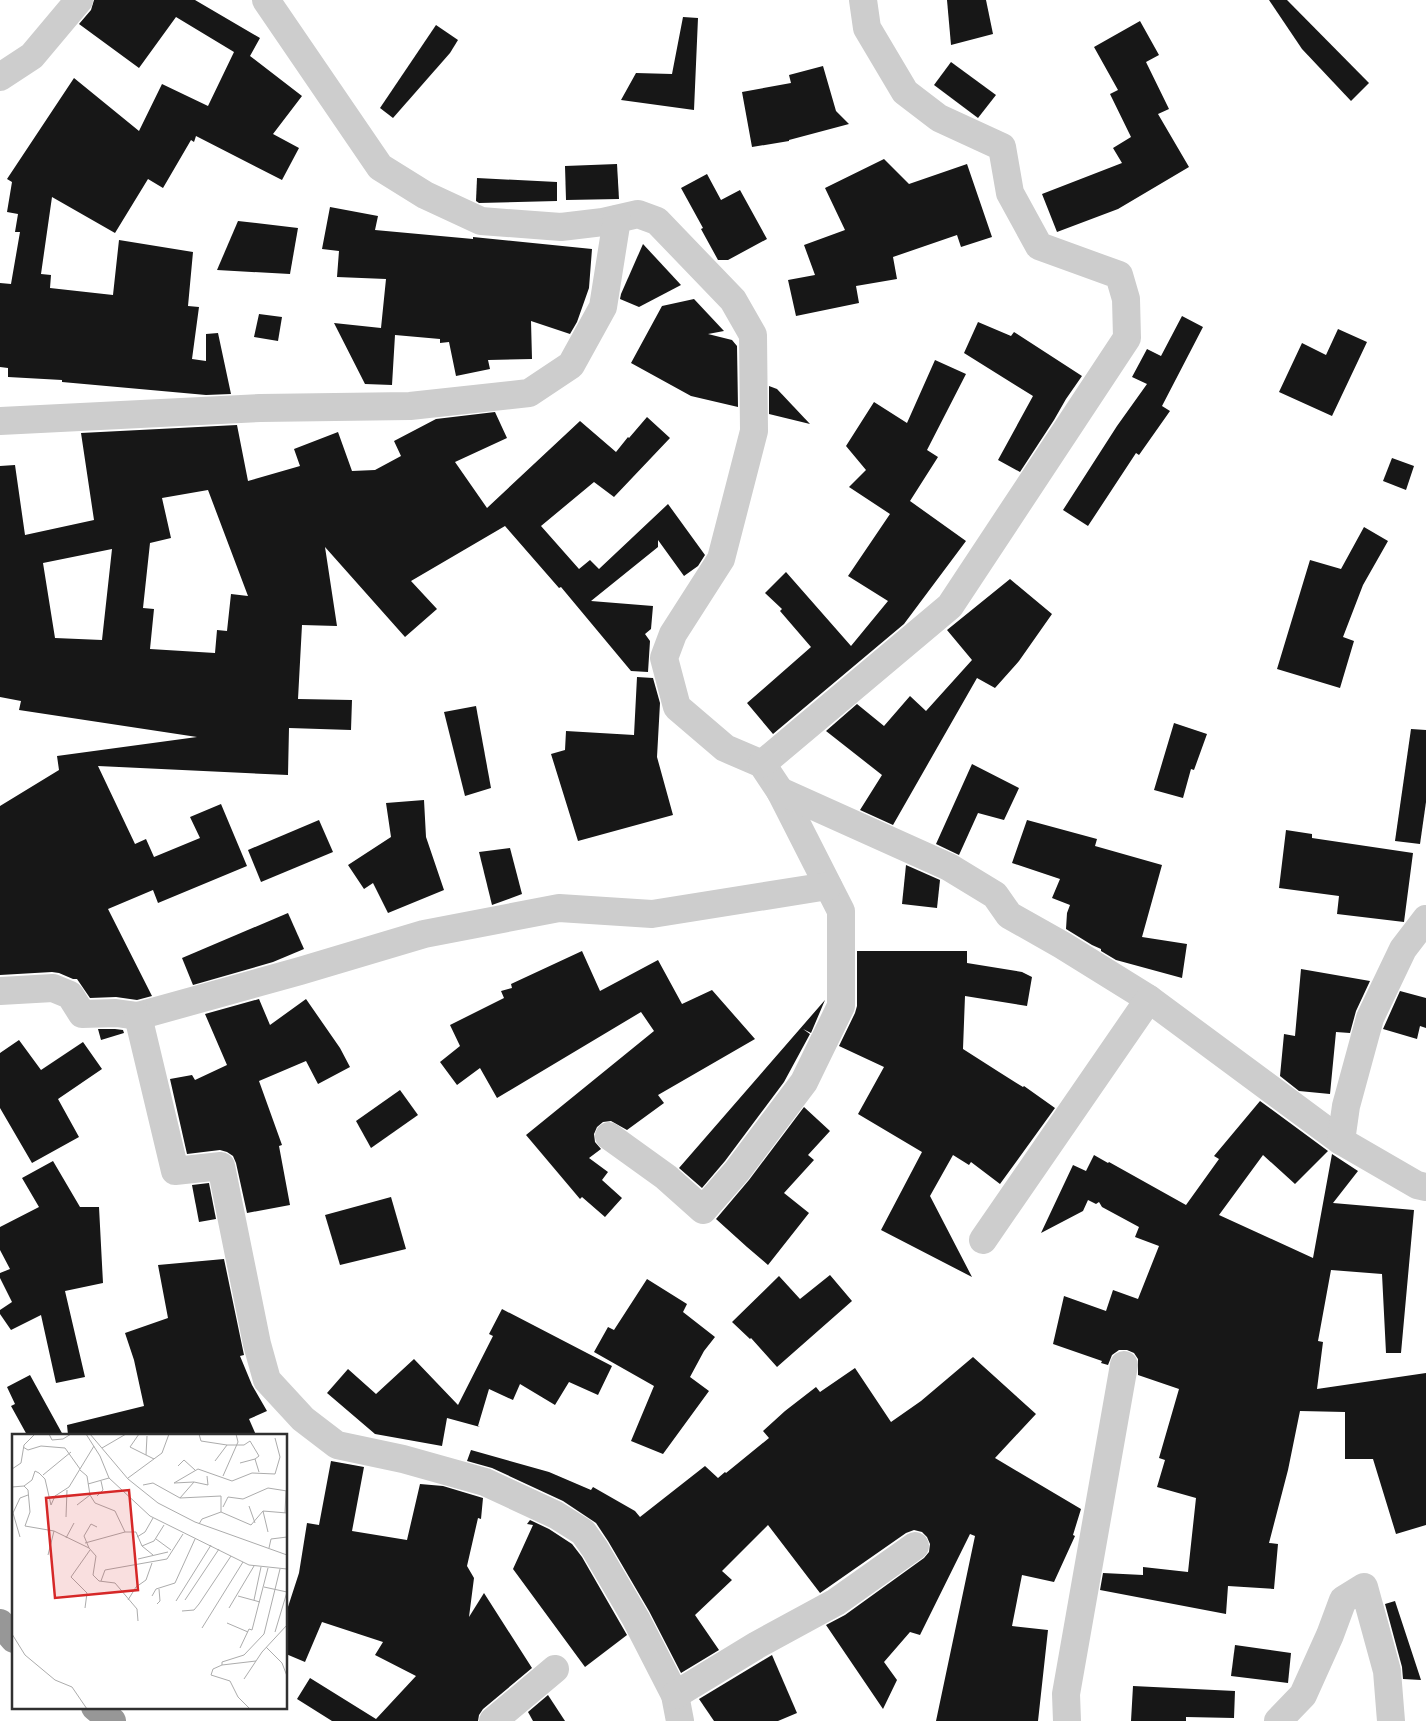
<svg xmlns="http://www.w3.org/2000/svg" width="1426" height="1721" font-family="Mulish,sans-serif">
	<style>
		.building { fill: #171717; fill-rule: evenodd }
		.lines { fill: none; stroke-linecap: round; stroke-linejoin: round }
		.street { stroke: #cdcdcd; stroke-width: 28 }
		.highway { stroke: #979797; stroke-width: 28 }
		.inset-road { fill: none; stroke: #acacac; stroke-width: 1 }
		.view { fill: #d62828; fill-opacity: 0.15; stroke: #d62828; stroke-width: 2.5 }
		.inset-edge { fill: none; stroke: #303030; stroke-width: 2.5 }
	</style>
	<rect width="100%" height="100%" fill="#fff"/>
	<g class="building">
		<polygon points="94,0 195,0 260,38 250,56 302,96 273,134 299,148 282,180 196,136 194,142 191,140 163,188 148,179 115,233 52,197 41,274 51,275 50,288 113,295 119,240 193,252 188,306 199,307 192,359 206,361 206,334 218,333 231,394 206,395 62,382 62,380 8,377 8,368 0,367 0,283 11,284 20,232 15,232 18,214 7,212 12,182 7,179 74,78 139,131 162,84 208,106 234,52 176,17 139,68 79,24 91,10"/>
		<polygon points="947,0 986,0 993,34 951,45"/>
		<polygon points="1269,0 1287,0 1369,83 1351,101 1302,49"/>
		<polygon points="683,17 698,18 694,110 621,100 636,73 672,74"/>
		<polygon points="1140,21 1159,55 1146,62 1169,109 1158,114 1189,167 1118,209 1057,232 1042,194 1122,163 1113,148 1131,137 1110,94 1118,90 1094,47"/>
		<polygon points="436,25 458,40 450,53 393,118 380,108"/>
		<polygon points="951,62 996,95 978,118 934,85"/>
		<polygon points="823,66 836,111 849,124 789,140 789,141 752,147 742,92 791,83 789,75"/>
		<polygon points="884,159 909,184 967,164 992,237 961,247 957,235 893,257 897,279 856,286 859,303 796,316 788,280 815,275 804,245 845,230 825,188"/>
		<polygon points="617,164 619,199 566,200 565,166"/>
		<polygon points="707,174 721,200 740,190 767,239 728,260 718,260 701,229 703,228 681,188"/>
		<polygon points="477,178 557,182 557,201 479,203 476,201"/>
		<polygon points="330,207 378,216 375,230 473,239 473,237 592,249 589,288 577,322 570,334 531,321 532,359 488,360 490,369 456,376 449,342 440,343 440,339 395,335 392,385 365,384 334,323 381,328 386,279 337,277 339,251 322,249"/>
		<polygon points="238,221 298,228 290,274 217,270"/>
		<polygon points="643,244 681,285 639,307 620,299 621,294"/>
		<polygon points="694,299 724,331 708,334 732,340 737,346 738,407 691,396 631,363 662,306"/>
		<polygon points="259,314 282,317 278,341 254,337"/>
		<polygon points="1182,316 1203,327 1162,406 1170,411 1139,455 1136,453 1088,526 1063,510 1117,426 1147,384 1132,377 1147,349 1161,356"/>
		<polygon points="978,322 1011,336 1014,332 1082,376 1066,399 1054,420 1020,472 998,460 1033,396 964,353"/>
		<polygon points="1338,329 1367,342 1332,416 1279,392 1302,343 1326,355"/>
		<polygon points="935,360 966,374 927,450 938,457 910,501 966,541 904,624 773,734 747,703 811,647 780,611 782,609 765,593 786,572 851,646 888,601 848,576 890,514 849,487 866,470 846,446 874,402 907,423"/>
		<polygon points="769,386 777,389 810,424 769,414"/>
		<path d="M495 412 507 438 455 462 487 508 580 421 616 452 628 437 629 438 647 417 670 438 614 497 594 482 541 526 579 569 590 560 599 569 668 504 705 555 698 566 684 576 658 540V547L591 601 653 606 651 629 645 634 650 641 648 672 631 671 561 587 559 588 505 526 411 581 437 609 405 637 325 547 337 626 302 625 298 699 352 700 351 730 289 728 288 775 98 766 135 844 146 839 154 857 200 838 190 817 221 804 247 866 158 903 153 890 108 909 152 996 137 1000 116 997 90 998 77 979H73L59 973 52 972 0 975V806L59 770 57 756 197 737 19 710 21 701 0 697V466L15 465 25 535 94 520 81 433 237 425 248 481 300 466 294 449 338 432 352 471 375 470 401 456 394 441 436 419ZM208 490 248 596 231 594 227 631 217 630 215 653 150 649 154 609 143 608 150 543 171 538 162 498ZM112 549 102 640 55 638 43 563Z"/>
		<polygon points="1392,458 1414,466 1406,490 1383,481"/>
		<polygon points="1364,527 1388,541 1363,585 1343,637 1354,641 1340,688 1277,669 1310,560 1341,569"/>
		<polygon points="1010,579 1052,614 1019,661 995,688 977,678 893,825 860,810 882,775 826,731 857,704 884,726 910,696 926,711 972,660 947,630"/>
		<polygon points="637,677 653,678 660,703 657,757 673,815 578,841 551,754 565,750 566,731 634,735"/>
		<polygon points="476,706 491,788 465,796 444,712"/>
		<polygon points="1174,723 1207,734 1194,770 1191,769 1183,798 1154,790"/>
		<polygon points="1411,729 1426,730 1426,802 1420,844 1395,841"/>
		<polygon points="972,764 1019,788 1004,820 978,813 959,855 936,844"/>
		<polygon points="424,800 426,837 444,890 388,913 373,883 364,889 348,865 391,837 386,803"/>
		<polygon points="319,820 333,852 261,882 248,850"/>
		<polygon points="1027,820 1097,839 1095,846 1162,865 1142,937 1187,944 1182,978 1116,960 1101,951 1101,949 1092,945 1066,929 1067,913 1070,905 1052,898 1060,879 1012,863"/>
		<polygon points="1286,830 1312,834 1312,838 1413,853 1404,922 1337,914 1339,896 1279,888"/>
		<polygon points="510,848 522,894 492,905 479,852"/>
		<polygon points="906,865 940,880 937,908 902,904"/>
		<polygon points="288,913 304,949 273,962 193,985 182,958"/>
		<polygon points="582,951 600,991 658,960 682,1004 712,990 755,1039 658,1095 664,1103 627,1130 611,1121 603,1122 597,1127 594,1134 595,1142 601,1149 589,1158 608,1172 602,1180 622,1198 605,1217 582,1197 580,1199 526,1135 654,1031 641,1012 497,1098 480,1068 457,1085 440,1062 460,1046 450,1025 504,998 501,991 512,988 511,984"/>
		<polygon points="857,951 967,951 967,963 1022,972 1032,977 1027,1006 965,996 963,1049 999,1072 1023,1087 1024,1086 1055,1108 1000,1184 971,1162 969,1165 953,1155 930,1196 972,1277 881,1230 922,1152 858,1114 884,1067 839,1046 855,1013 857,1006"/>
		<polygon points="1301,969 1370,981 1356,1011 1350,1033 1336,1032 1330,1094 1299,1091 1280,1076 1284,1034 1295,1036"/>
		<polygon points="1400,991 1426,998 1426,1028 1420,1026 1417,1039 1383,1029"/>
		<polygon points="259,999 270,1025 306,999 340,1048 350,1067 318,1084 306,1061 259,1081 282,1145 279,1146 290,1205 247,1213 236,1163 233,1156 227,1152 220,1150 187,1154 170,1079 192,1075 195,1080 227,1065 205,1014"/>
		<polygon points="825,1000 811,1033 803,1029 810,1034 784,1082 725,1161 702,1188 679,1168"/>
		<polygon points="98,1029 115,1029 123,1030 124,1033 101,1040"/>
		<polygon points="19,1040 41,1070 83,1042 102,1069 58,1099 79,1137 32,1163 0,1108 0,1053"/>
		<polygon points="400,1090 418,1115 371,1148 356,1121"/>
		<polygon points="1260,1101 1328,1151 1295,1184 1263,1155 1219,1215 1313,1258 1332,1154 1358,1171 1333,1203 1414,1210 1401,1353 1386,1353 1382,1274 1331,1270 1318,1341 1323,1342 1317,1389 1426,1373 1426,1525 1396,1534 1373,1459 1345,1459 1345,1412 1300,1411 1288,1470 1269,1543 1278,1544 1274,1589 1228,1586 1226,1614 1100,1590 1103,1573 1143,1575 1143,1567 1188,1572 1196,1498 1157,1487 1165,1460 1159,1458 1179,1389 1138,1375 1138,1359 1134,1353 1127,1350 1119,1350 1112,1355 1108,1365 1101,1363 1102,1361 1053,1344 1064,1296 1106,1311 1113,1290 1138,1299 1159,1246 1135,1237 1139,1227 1102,1207 1099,1202 1096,1204 1088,1200 1083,1211 1041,1233 1073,1165 1086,1171 1094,1155 1108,1163 1109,1162 1186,1205 1219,1159 1214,1156"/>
		<polygon points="804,1107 830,1131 808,1155 814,1160 784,1193 809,1213 768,1265 747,1247 716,1219 749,1180"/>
		<polygon points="53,1161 80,1207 99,1207 103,1283 65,1291 85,1377 56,1383 41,1315 11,1330 0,1314 0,1310 12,1302 0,1278 0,1273 10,1269 0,1250 0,1227 39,1207 22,1178"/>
		<polygon points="209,1183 216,1219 199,1222 192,1185"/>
		<polygon points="391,1197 406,1249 340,1265 325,1215"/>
		<polygon points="224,1259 244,1355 240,1356 252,1385 267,1411 249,1419 256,1435 68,1435 67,1425 144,1406 134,1360 125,1333 168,1318 158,1265"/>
		<polygon points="830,1275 852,1301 777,1367 751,1338 750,1339 732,1322 779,1276 800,1299"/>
		<polygon points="647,1279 687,1304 683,1312 715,1337 704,1351 690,1377 709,1391 663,1454 631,1441 654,1386 594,1352 608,1327 614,1330"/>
		<polygon points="502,1309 612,1366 598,1395 569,1382 555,1405 520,1384 513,1400 489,1389 478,1426 480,1427 447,1418 442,1446 375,1434 327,1393 348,1369 376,1394 414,1359 458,1405 493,1336 489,1334"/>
		<polygon points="973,1357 1036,1414 995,1458 1081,1509 1073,1535 1075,1536 1054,1582 1022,1575 1012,1626 1048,1630 1038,1721 936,1721 975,1536 970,1534 920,1635 910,1632 884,1662 897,1680 883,1709 826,1625 845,1615 924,1558 929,1552 930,1544 927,1537 922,1532 914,1530 906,1533 820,1593 768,1525 722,1571 732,1580 695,1615 719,1650 681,1673 649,1611 608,1541 596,1523 563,1501 492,1468 467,1461 471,1450 549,1472 591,1490 593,1487 635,1511 640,1517 705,1466 718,1478 725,1472 726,1473 769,1438 763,1431 785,1411 816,1387 820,1392 855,1368 891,1422 921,1401"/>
		<polygon points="30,1375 63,1435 27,1435 11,1406 15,1404 7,1387"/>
		<polygon points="331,1461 364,1467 352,1531 407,1540 420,1484 443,1486 483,1498 481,1519 478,1518 467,1566 474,1578 469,1617 484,1593 532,1668 483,1709 479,1715 478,1721 332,1721 297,1699 310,1678 376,1719 416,1676 375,1655 383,1642 322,1622 305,1662 286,1654 286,1613 299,1573 307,1523 319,1525"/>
		<polygon points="530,1520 549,1529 572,1544 582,1557 627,1635 585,1667 513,1569 533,1525 527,1524"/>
		<polygon points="1395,1601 1421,1680 1403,1679 1402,1667 1385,1604"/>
		<polygon points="1235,1645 1291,1653 1288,1683 1231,1676"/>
		<polygon points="772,1655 797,1713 778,1721 714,1721 699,1699"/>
		<polygon points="1133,1686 1235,1691 1234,1718 1186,1717 1186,1721 1131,1721"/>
		<polygon points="548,1695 565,1721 533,1721 528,1712"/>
	</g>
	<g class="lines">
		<g class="street">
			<polyline points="266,0 380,167 425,195 481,221 561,227 603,222 638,214 657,221 733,300 753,335 754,431 721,559 673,634 664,658 677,707 725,748 762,764 780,791 841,911 841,1006 804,1082 737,1171 703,1210 666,1177 609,1136"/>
			<polyline points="0,77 32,56 79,0"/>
			<polyline points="0,421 260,408 410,406 529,393 571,365 603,307 617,219"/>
			<polyline points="762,764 950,606 1127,338 1126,299 1119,275 1039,246 1010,193 1002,147 939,118 905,92 867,28 863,0"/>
			<polyline points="780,791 949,867 995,895 1009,915 1062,945 1149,999 1341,1141"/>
			<polyline points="1426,919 1403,949 1370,1018 1346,1106 1341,1141 1417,1185 1426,1187"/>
			<polyline points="0,991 53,988 70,995 82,1014 116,1013 138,1016 300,971 424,934 559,908 652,914 828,886"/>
			<polyline points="138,1016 175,1171 221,1166 257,1344 267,1380 303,1419 337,1445 403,1459 485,1482 556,1515 583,1532 595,1549 636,1619 675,1695 680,1721"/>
			<polyline points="983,1240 1149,999"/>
			<polyline points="675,1695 757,1645 836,1602 915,1546"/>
			<polyline points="493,1721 555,1669"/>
			<polyline points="1067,1721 1066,1694 1124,1365"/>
			<polyline points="1278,1721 1303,1695 1330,1635 1343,1600 1364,1587 1387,1671 1391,1721"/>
		</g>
		<g class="highway">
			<polyline points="0,1623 14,1639"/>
			<polyline points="95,1707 112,1721"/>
		</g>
	</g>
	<g transform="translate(12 1434)">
		<rect width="275" height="275" fill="#fff"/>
		<path class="inset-road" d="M37 0 40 6 51 5 59 0M74 0 88 22 97 44 138 82 237 131 275 135M78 0 116 45 146 69 183 88 275 121M127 0 118 13 142 25M187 0 189 7 215 11H232L238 7 247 22 243 25 247 38M11 13 16 16 29 12 53 14 68 35M90 14 114 0M134 21 135 2M203 27 215 11M228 29 243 25M166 32 172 26 183 36M0 35 9 29 12 11 23 0M68 36 75 42 78 61 83 69 103 77 113 98M31 41 59 18M211 42 226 8 224 0M116 44 150 19 157 0M182 48 196 51 195 42M76 50 97 44M131 51 141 49 168 64 209 62V78M12 52 20 46 23 37 27 39 33 45 39 71M0 53 12 52 16 56 18 78 13 92 42 97 36 121M85 62 91 56 89 47M168 64 182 48 162 49 186 35 220 47 240 39 263 40 268 23 263 4M39 71 43 62 57 53 82 12M65 71 78 61M237 72 243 89M211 73 216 63 231 65 256 54 275 57M251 77 275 79M273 79 274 57M54 83 55 56M187 90 190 85 209 78 239 91 251 77 256 98M85 93 79 90 72 102 77 114 84 122 81 141 87 147 103 149 125 175 126 187M42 97 77 114M8 103 1 79 8 64 16 61M125 103 133 98 141 84M54 104 62 89M144 105 159 116M73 109 113 98H124L130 112 141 121M130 112 142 107 152 91M257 114 259 105 275 103M126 125 156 118M89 147 93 136 155 125 171 100M252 153 275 158M140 162 144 155 163 149 183 105M226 162 248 168M116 166 124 153 134 146 140 129M173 166 207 115M242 166 249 133M164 167 199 111M145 170 148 167 147 155M73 174 75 159 59 143 78 116M217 174 242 132M170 177 182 176 187 170 219 122M215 189 236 198M190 194 231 128M263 198 275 158M0 200 13 221 43 246 60 253 75 275M254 213 270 229 275 242M228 214 237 195 240 196 256 134M244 227 210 231V228L232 221 252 200 268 135M210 231 201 235 199 241 218 247 226 263 238 275M232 245 250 218 275 191"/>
		<path class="view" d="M117 56 126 156 43 164 34 64Z"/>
		<rect width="275" height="275" class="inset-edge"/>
	</g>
</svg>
